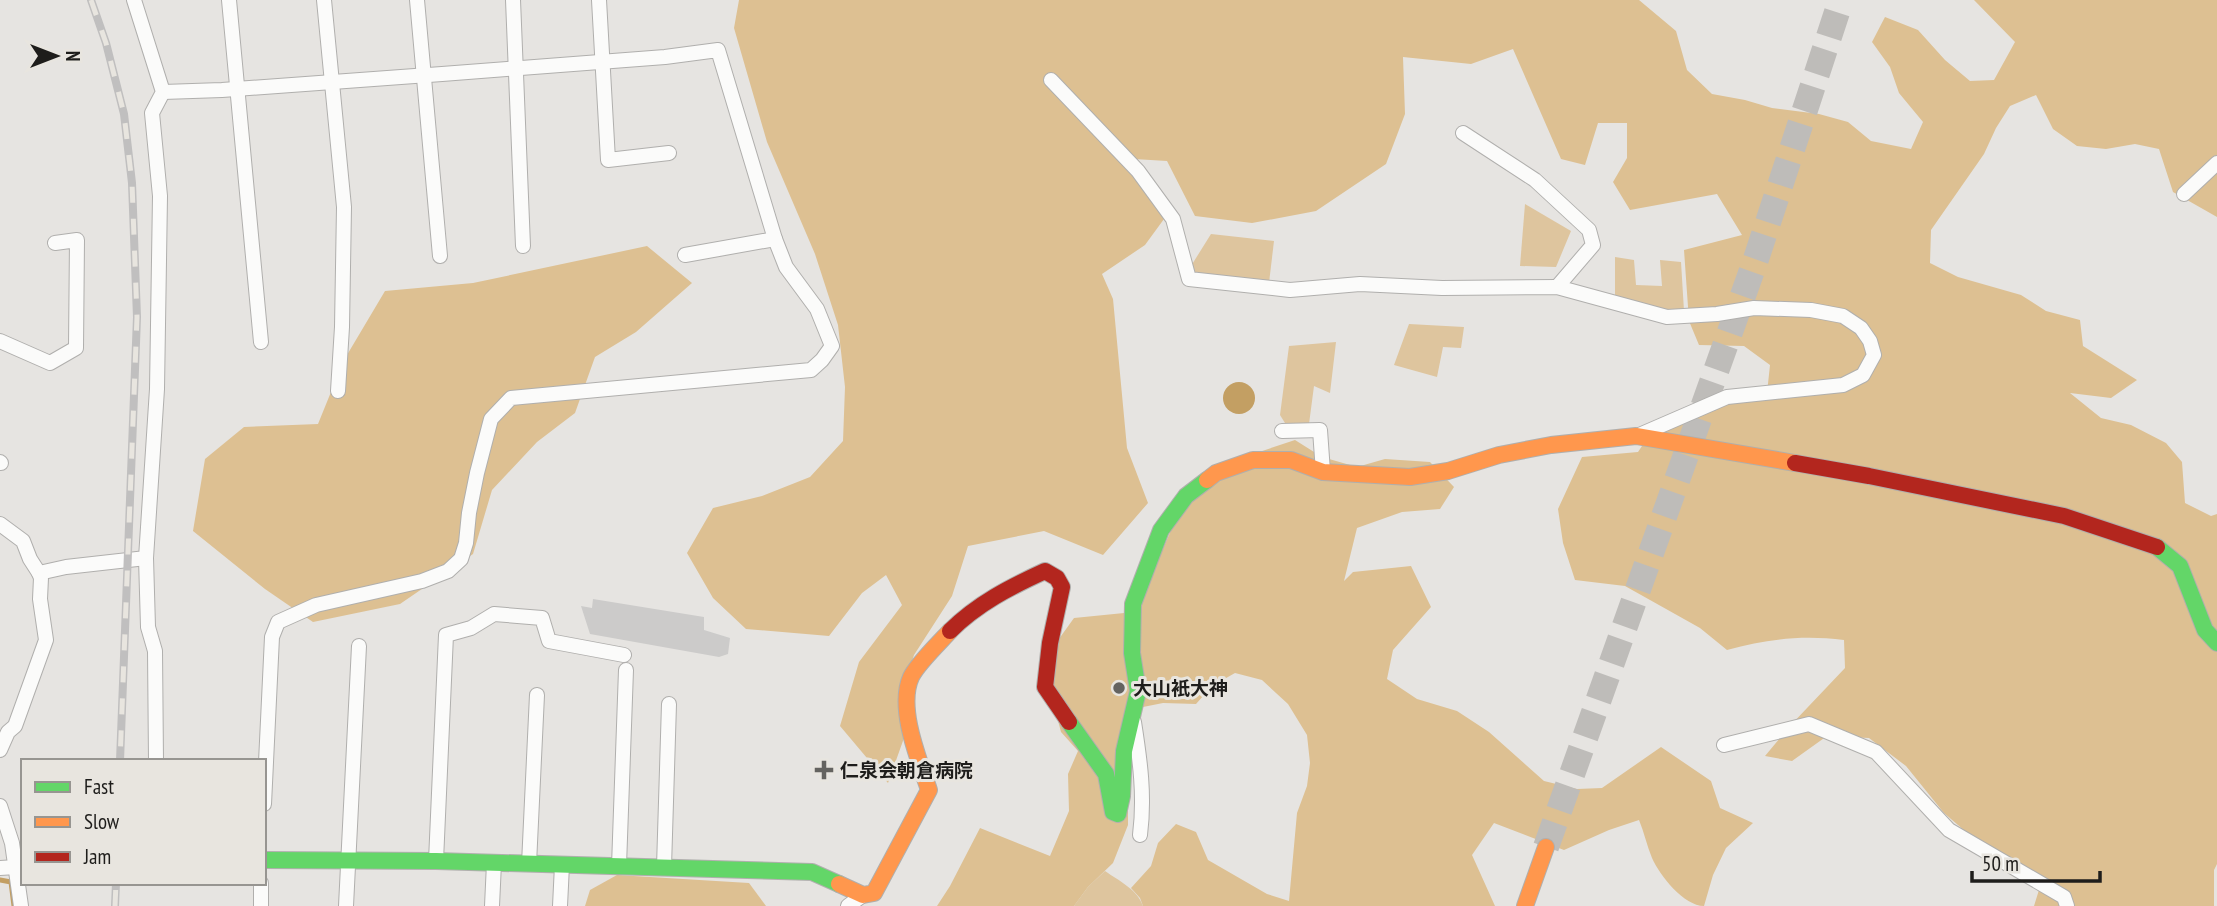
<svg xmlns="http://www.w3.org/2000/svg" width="2217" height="906" font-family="'PT Sans Narrow','Noto Sans JP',sans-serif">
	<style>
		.green { fill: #dec59e }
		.forest { fill: #ddc092 }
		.water { fill: #c39f63 }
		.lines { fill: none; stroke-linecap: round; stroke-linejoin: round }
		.stream { stroke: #c39f63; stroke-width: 5 }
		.building { fill: #cccbca }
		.highway-tunnel { stroke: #bebcb9; stroke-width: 26; stroke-dasharray: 26 13; stroke-linecap: butt }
		.street-casing { stroke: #b0afad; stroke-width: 16 }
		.fast-casing { stroke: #b0afad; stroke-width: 18 }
		.slow-casing { stroke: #b0afad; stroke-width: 18 }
		.jam-casing { stroke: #b0afad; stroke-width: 18 }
		.street { stroke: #fbfbfa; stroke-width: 14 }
		.fast { stroke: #63d668; stroke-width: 16 }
		.slow { stroke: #ff974d; stroke-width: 16 }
		.jam { stroke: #b3261e; stroke-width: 16 }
		.rail-casing { stroke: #c0bfbf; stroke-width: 8 }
		.rail { stroke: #e8e5df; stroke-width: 5; stroke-dasharray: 16; stroke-linecap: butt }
		.poi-dot { fill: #646360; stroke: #e8e5df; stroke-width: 2.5 }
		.labels { text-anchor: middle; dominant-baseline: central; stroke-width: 6; stroke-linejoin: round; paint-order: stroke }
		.poi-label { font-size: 19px; font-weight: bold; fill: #1e1d1b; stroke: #e8e5df; text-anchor: start }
	</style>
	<rect width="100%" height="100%" fill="#e6e4e1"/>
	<g class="green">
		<polygon points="1525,204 1571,231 1556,267 1520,266"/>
		<polygon points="1211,234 1274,241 1269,283 1191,275 1191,266"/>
		<polygon points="1615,257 1634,260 1636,285 1662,286 1660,260 1681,262 1684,311 1666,314 1615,302"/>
		<polygon points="1409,324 1464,327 1461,348 1443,347 1437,377 1394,365"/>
		<polygon points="1336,342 1330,393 1314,386 1309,424 1285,423 1280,415 1289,346"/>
		<path d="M1105 871C1119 881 1137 889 1143 906H1074L1088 887Z"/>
	</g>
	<g class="forest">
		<path d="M739 0H1639L1676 31 1687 70 1712 94 1745 100 1772 108 1819 114 1848 122 1871 141 1911 149 1923 122 1899 93 1890 67 1872 42 1885 17 1918 30 1945 60 1970 81 1994 80 2015 42 1974 0H2217V217L2173 192 2159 149 2135 144 2106 149 2077 146 2053 129 2036 95 2010 106 1996 128 1984 154 1931 230 1930 263 1958 277 2021 295 2046 311 2080 320 2083 346 2137 380 2111 398 2070 393 2101 418 2131 425 2166 443 2182 462 2185 503 2211 516 2217 514V864L2214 870V906H2034L2043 877 1979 843 1944 813 1906 766 1869 738 1827 736 1792 761 1765 756 1789 727 1845 668 1844 640C1802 635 1768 639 1727 650L1700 628 1625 586 1575 580 1563 543 1558 509 1582 457 1638 452 1658 422 1687 407 1767 393 1770 365 1744 346 1699 345 1689 321 1684 250 1742 235 1717 194 1630 210 1613 182 1627 158V123H1598L1585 165 1561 159 1513 49 1471 64 1403 57 1405 114 1386 164 1316 211 1252 223 1195 216 1167 161 1134 159 1128 169 1164 219 1145 245 1102 274 1113 299 1127 448 1148 503 1103 555 1044 531 968 546 952 596 914 655 900 698 904 738 888 783 840 726 859 662 902 605 886 575 862 593 829 636 746 629 713 598 687 553 713 508 762 496 810 477 843 441 845 387 838 325 815 254 767 142 734 28Z"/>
		<polygon points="647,246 692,283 636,332 595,357 575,413 537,442 492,490 473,554 400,604 313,622 265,589 193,531 205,459 244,427 318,424 344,360 385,291 473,283"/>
		<path d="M1295 440 1322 457 1357 467 1385 459 1430 462 1454 487 1440 509 1402 512 1357 528 1344 581 1353 572 1411 566 1431 607 1393 650 1387 679 1417 699 1457 711 1489 732 1544 781 1577 789 1602 788 1661 747 1711 781 1720 808 1753 823 1726 848 1713 875 1704 906C1684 906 1660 876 1652 858 1647 846 1644 832 1639 820L1609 830 1564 850 1494 823 1472 855 1495 906H1143L1140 898 1131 888 1151 866 1158 843 1176 824 1196 832 1208 860 1267 894 1289 901 1297 813 1307 786 1310 763 1307 735 1288 704 1262 680 1235 673 1212 686 1196 704 1163 703 1138 708 1128 753V825L1113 863 1088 887 1074 906H937L950 886 980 828 1050 856 1069 811 1068 774 1078 751 1061 732 1049 687 1056 643 1074 618 1124 613 1163 549 1183 502 1220 465Z"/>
		<polygon points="617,875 749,883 766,906 585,906 590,890"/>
	</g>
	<circle class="water" cx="1239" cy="398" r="16"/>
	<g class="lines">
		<polyline class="stream" points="0,880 11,882 14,906"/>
	</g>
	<polygon class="building" points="593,599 704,617 704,630 730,638 728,654 719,657 590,634 581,606 592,608"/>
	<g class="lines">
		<polyline class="highway-tunnel" points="1546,847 1756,259 1841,0"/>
		<g class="street-casing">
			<g id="street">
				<polyline points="229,0 261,342"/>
				<polyline points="324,0 344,207 342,327 338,391"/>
				<polyline points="417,0 440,256"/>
				<polyline points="513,0 523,246"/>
				<polyline points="599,0 608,160 669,153"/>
				<polyline points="1051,80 1138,171 1173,219 1189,279 1290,290 1360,284 1442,288 1557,287 1667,317 1717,314 1754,308 1811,310 1843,316 1861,328 1870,341 1874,355 1863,375 1843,385 1727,397 1637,436"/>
				<polyline points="163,92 222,90 442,74 665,57 718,50 775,239 786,267 817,309 832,346 822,360 811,370 511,398 491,419 477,473 469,513 466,543 461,559 448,571 422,581 316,605 278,622 272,637 264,804"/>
				<polyline points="1463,133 1535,180 1589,230 1593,245 1557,287"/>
				<polyline points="2184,194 2217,163"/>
				<polyline points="685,255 775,239"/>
				<polyline points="0,341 50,363 76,348 77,240 55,243"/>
				<polyline points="1282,431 1320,430 1323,472"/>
				<polyline points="0,462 1,463"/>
				<polyline points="0,524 23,541 30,559 39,573"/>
				<polyline points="146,558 148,627 155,651 156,761"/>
				<path d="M1134 722C1140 760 1145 796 1140 835"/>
				<polyline points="1724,745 1809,724 1876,752 1949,830 2064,897 2067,906"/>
				<polyline points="0,750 8,732 15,726 46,640 40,599 41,578 39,573 66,567 146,558 157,389 160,196 152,113 163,92 134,0"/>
				<polyline points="0,806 12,843 21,906"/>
				<polyline points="436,861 446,635 471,628 494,614 542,618 549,641 624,655"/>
				<polyline points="529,864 537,695"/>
				<polyline points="619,866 626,670"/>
				<polyline points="664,867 669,704"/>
				<polyline points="0,868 16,867"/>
				<polyline points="261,906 261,883"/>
				<polyline points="346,906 359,646"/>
				<polyline points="492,906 494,863"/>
				<polyline points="560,906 562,865"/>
				<polyline points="848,906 863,895"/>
			</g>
		</g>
		<g class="fast-casing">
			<g id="fast">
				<polyline points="2157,547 2180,566 2205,630 2217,643"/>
				<polyline points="1069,722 1106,774 1113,812 1118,814 1122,796 1124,751 1138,691 1132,653 1133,604 1161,530 1186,496 1207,480"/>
				<polyline points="264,860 436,861 812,872 839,884"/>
			</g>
		</g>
		<g class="slow-casing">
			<g id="slow">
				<polyline points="1207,480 1216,473 1253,460 1291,460 1323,472 1410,477 1448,471 1499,455 1551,445 1636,436 1795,463"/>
				<path d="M839 884 863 895 874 893 929 790C919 760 897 708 911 677 917 664 940 642 950 631"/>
				<polyline points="1525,906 1546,847"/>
			</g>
		</g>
		<g class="jam-casing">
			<g id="jam">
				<polyline points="1795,463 1869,476 2064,516 2157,547"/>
				<path d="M950 631C977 604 1010 587 1045 571L1057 578 1062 587 1050 643 1045 687 1069 722"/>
			</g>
		</g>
		<use href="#street" class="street"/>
		<use href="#fast" class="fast"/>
		<use href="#slow" class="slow"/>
		<use href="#jam" class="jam"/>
		<g class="rail-casing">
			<g id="rail">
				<polyline points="91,0 106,43 124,114 132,183 137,317 120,761"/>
				<polyline points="115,906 116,883"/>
			</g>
		</g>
		<use href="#rail" class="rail"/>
	</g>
	<g class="poi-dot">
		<circle cx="1119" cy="688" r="7"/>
		<path d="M820.5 759.5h7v7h7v7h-7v7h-7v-7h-7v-7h7z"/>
	</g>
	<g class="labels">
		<g class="poi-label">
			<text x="1133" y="688">大山衹大神</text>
			<text x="840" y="770">仁泉会朝倉病院</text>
		</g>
	</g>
	<rect x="21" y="759" width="245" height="126" fill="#e8e5df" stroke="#979591" stroke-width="2"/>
	<rect x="35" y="782" width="35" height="10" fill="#63d668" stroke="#979591" stroke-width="2"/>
	<text x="84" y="794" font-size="21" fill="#1e1d1b">Fast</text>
	<rect x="35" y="817" width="35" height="10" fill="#ff974d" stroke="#979591" stroke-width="2"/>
	<text x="84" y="829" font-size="21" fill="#1e1d1b">Slow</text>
	<rect x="35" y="852" width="35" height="10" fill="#b3261e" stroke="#979591" stroke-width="2"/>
	<text x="84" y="864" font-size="21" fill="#1e1d1b">Jam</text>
	<g transform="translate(56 56) rotate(90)" stroke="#e8e5df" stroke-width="5" paint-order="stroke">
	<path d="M0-5L12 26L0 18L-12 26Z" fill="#1e1d1b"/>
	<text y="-10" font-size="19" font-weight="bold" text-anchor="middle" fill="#1e1d1b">N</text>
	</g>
	<path d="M1972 871v10h128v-10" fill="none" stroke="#1e1d1b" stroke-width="3.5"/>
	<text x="1982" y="871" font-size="21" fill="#1e1d1b" stroke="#e8e5df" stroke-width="5" paint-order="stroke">50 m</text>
</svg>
